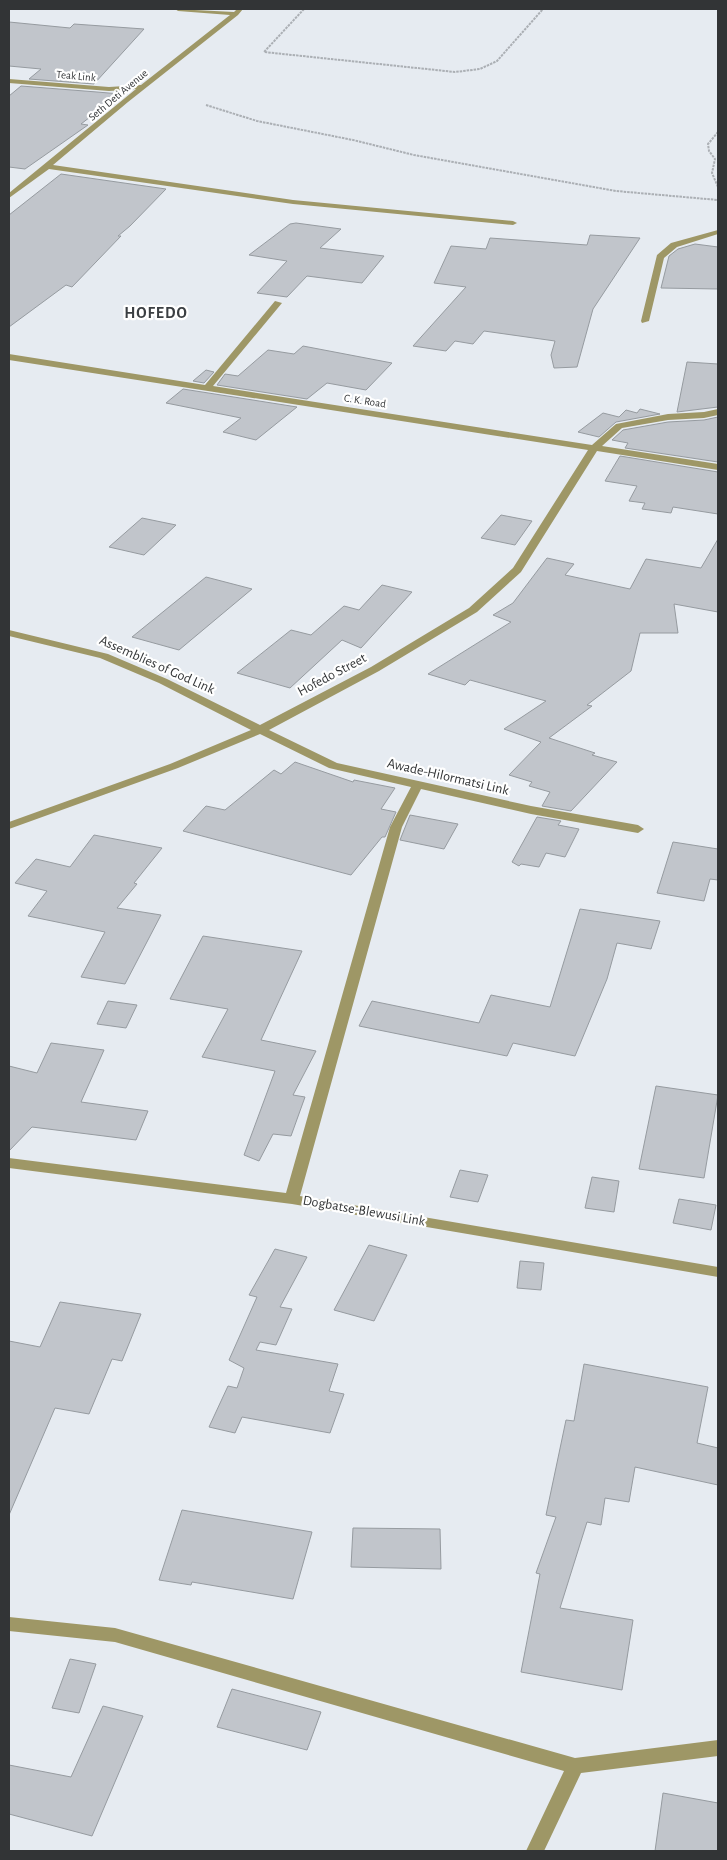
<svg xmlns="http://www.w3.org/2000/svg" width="727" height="1860" font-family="'Alegreya Sans',sans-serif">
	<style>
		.building { fill: #c1c5cb; stroke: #969ba0 }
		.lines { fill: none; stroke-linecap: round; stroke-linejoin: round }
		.path { stroke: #abafb4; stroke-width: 2; stroke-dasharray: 2.5 1; stroke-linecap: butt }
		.minor { fill: #9e9766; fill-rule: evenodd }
		.labels { text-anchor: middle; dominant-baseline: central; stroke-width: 4.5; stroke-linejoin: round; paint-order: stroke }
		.far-street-label { font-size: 11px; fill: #323436; stroke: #fff }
		.street-label { font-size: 14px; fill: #323436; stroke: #fff }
		.far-district-label { font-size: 16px; font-weight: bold; letter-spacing: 1px; fill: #3a3e42; stroke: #fff }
	</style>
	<rect width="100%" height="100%" fill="#e6ebf1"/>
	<g class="building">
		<polygon points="9,22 70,28 74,24 144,29 94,84 29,79 41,69 9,66"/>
		<polygon points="21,86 97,92 120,94 81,124 88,125 25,169 9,167 9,96"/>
		<polygon points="61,174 166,189 130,226 118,236 121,236 72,287 66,285 9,327 9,215"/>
		<polygon points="296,223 341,229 320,248 384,256 362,283 307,276 287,297 257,293 287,261 249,255 290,224"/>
		<polygon points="590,235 640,238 593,309 577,367 554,368 551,355 555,341 484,331 473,344 455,341 446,351 413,346 466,287 434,283 451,246 486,249 490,238 587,245"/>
		<polygon points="695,244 718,247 718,289 661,288 669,256 678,249"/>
		<polygon points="303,346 392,363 366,390 327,383 307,399 217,385 225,374 238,376 268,350 294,354"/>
		<polygon points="687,362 718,364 718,407 677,412"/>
		<polygon points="206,370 214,372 204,383 193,381"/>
		<polygon points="183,389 297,407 256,440 223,432 241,418 166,403"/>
		<polygon points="640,409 660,414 616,422 599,437 578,432 603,413 619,417 626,410 637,413"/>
		<polygon points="718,417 718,462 625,448 628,443 612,440 623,430 668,422 704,420"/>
		<polygon points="620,456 718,472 718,514 673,507 671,513 642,509 645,503 629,501 637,486 605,481"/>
		<polygon points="501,515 532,521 515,545 481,538"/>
		<polygon points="142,518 176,525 144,555 109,547"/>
		<polygon points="718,539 718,612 674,604 678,633 640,633 631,671 587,705 592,706 549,738 595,753 592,755 617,762 571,811 542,806 550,792 529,786 532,782 509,775 541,742 504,729 546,701 470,680 465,685 428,674 511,622 493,615 513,603 547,558 574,564 565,575 630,589 646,559 701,568"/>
		<polygon points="206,577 252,589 179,650 132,637"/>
		<polygon points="382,585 412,592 361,648 342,640 290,688 237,673 291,630 311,635 344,606 359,610"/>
		<polygon points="295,762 353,782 354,780 395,788 381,809 396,812 385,837 382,837 351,875 183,831 206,806 225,810 274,770 281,774"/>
		<polygon points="410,815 458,824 444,849 400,840"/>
		<polygon points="537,817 561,821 558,825 579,829 565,857 546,853 539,867 521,864 519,866 512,862"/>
		<polygon points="94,835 162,848 134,883 137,884 117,908 161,915 125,984 81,977 105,932 28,916 47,891 15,883 36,859 70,867"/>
		<polygon points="673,842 718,849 718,880 710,879 704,901 657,893"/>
		<polygon points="580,909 660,921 651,949 617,943 607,979 575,1056 513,1043 507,1056 359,1026 372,1001 479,1023 491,995 550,1007"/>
		<polygon points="203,936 302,951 261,1040 316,1051 293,1095 305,1097 291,1136 273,1134 259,1161 244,1155 275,1071 202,1057 228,1009 170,999"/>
		<polygon points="108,1001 137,1005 126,1028 97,1024"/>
		<polygon points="51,1043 104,1050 81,1102 148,1111 136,1140 32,1127 9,1151 9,1066 37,1073"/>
		<polygon points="656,1086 718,1095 704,1178 639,1169"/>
		<polygon points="460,1170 488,1175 478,1202 450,1197"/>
		<polygon points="592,1177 619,1181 614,1212 585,1208"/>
		<polygon points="679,1199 716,1205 711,1230 673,1223"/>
		<polygon points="369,1245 407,1255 374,1321 334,1310"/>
		<polygon points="275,1249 307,1257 280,1307 292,1309 276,1345 260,1342 256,1350 338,1364 329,1391 344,1394 330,1433 242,1417 235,1433 209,1427 228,1386 237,1388 244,1368 229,1360 257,1297 249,1295"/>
		<polygon points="520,1261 544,1263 541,1290 517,1288"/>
		<polygon points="60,1302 141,1314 122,1361 112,1359 89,1414 55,1408 9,1515 9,1341 40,1347"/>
		<polygon points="584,1364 708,1387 697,1443 718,1448 718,1485 635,1467 629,1502 605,1498 601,1525 587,1522 560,1608 633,1620 622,1690 521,1672 540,1574 536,1573 556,1517 546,1515 566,1420 574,1421"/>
		<polygon points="182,1510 312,1532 293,1599 192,1582 191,1585 159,1580"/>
		<polygon points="353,1528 440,1529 441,1569 351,1567"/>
		<polygon points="70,1659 96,1664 79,1713 52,1708"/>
		<polygon points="232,1689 321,1712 307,1750 217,1727"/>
		<polygon points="103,1706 143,1716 92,1836 9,1814 9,1765 71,1777"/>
		<polygon points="663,1793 718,1803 718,1851 655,1851"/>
	</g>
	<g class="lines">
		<g class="path">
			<polyline points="304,9 264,52 455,72 480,69 497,61 543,9"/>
			<polyline points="206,105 257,121 353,140 414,155 616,191 718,200"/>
			<polyline points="718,132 708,144 709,151 715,159 712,173 718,187"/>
		</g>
		<g class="minor">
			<polygon points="175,9 234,12 237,9 243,9 238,15 128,102 53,165 293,200 513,221 517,223 513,225 293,204 49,169 9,198 9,193 136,89 109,91 9,83 9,79 109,87 141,85 230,15 178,11"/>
			<polygon points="718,230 718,234 677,247 664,258 649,321 642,323 641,321 657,255 671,243"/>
			<polygon points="275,301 282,303 213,386 592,445 616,424 668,414 704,412 718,409 718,415 704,418 668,420 622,428 602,446 718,464 718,470 597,451 521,572 477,612 379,671 269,730 337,763 531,806 638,825 644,829 638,833 531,814 421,789 402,827 300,1196 718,1267 718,1277 292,1204 9,1168 9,1158 286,1193 390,827 411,787 329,768 260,734 178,768 9,829 9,822 170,764 251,730 159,683 100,658 9,636 9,630 108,654 167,679 260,725 371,667 469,608 513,568 588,450 9,360 9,354 205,385"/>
			<polygon points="9,1617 115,1628 575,1758 718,1740 718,1756 581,1773 544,1851 526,1851 564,1771 115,1642 9,1631"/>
		</g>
	</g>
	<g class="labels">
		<g class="far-street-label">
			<text transform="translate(76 76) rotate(5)">Teak Link</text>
			<text transform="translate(118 95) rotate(-40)">Seth Deti Avenue</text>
			<text transform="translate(365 401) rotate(9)">C. K. Road</text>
		</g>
		<g class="street-label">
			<text transform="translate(157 665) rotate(24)">Assemblies of God Link</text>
			<text transform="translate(332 675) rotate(-28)">Hofedo Street</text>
			<text transform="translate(448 777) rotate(13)">Awade-Hilormatsi Link</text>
			<text transform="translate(364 1211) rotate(10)">Dogbatse-Blewusi Link</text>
		</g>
		<g class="far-district-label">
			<text x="156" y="313">HOFEDO</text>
		</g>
	</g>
	<rect width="727" height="1860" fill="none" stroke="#323436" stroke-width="20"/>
</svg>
